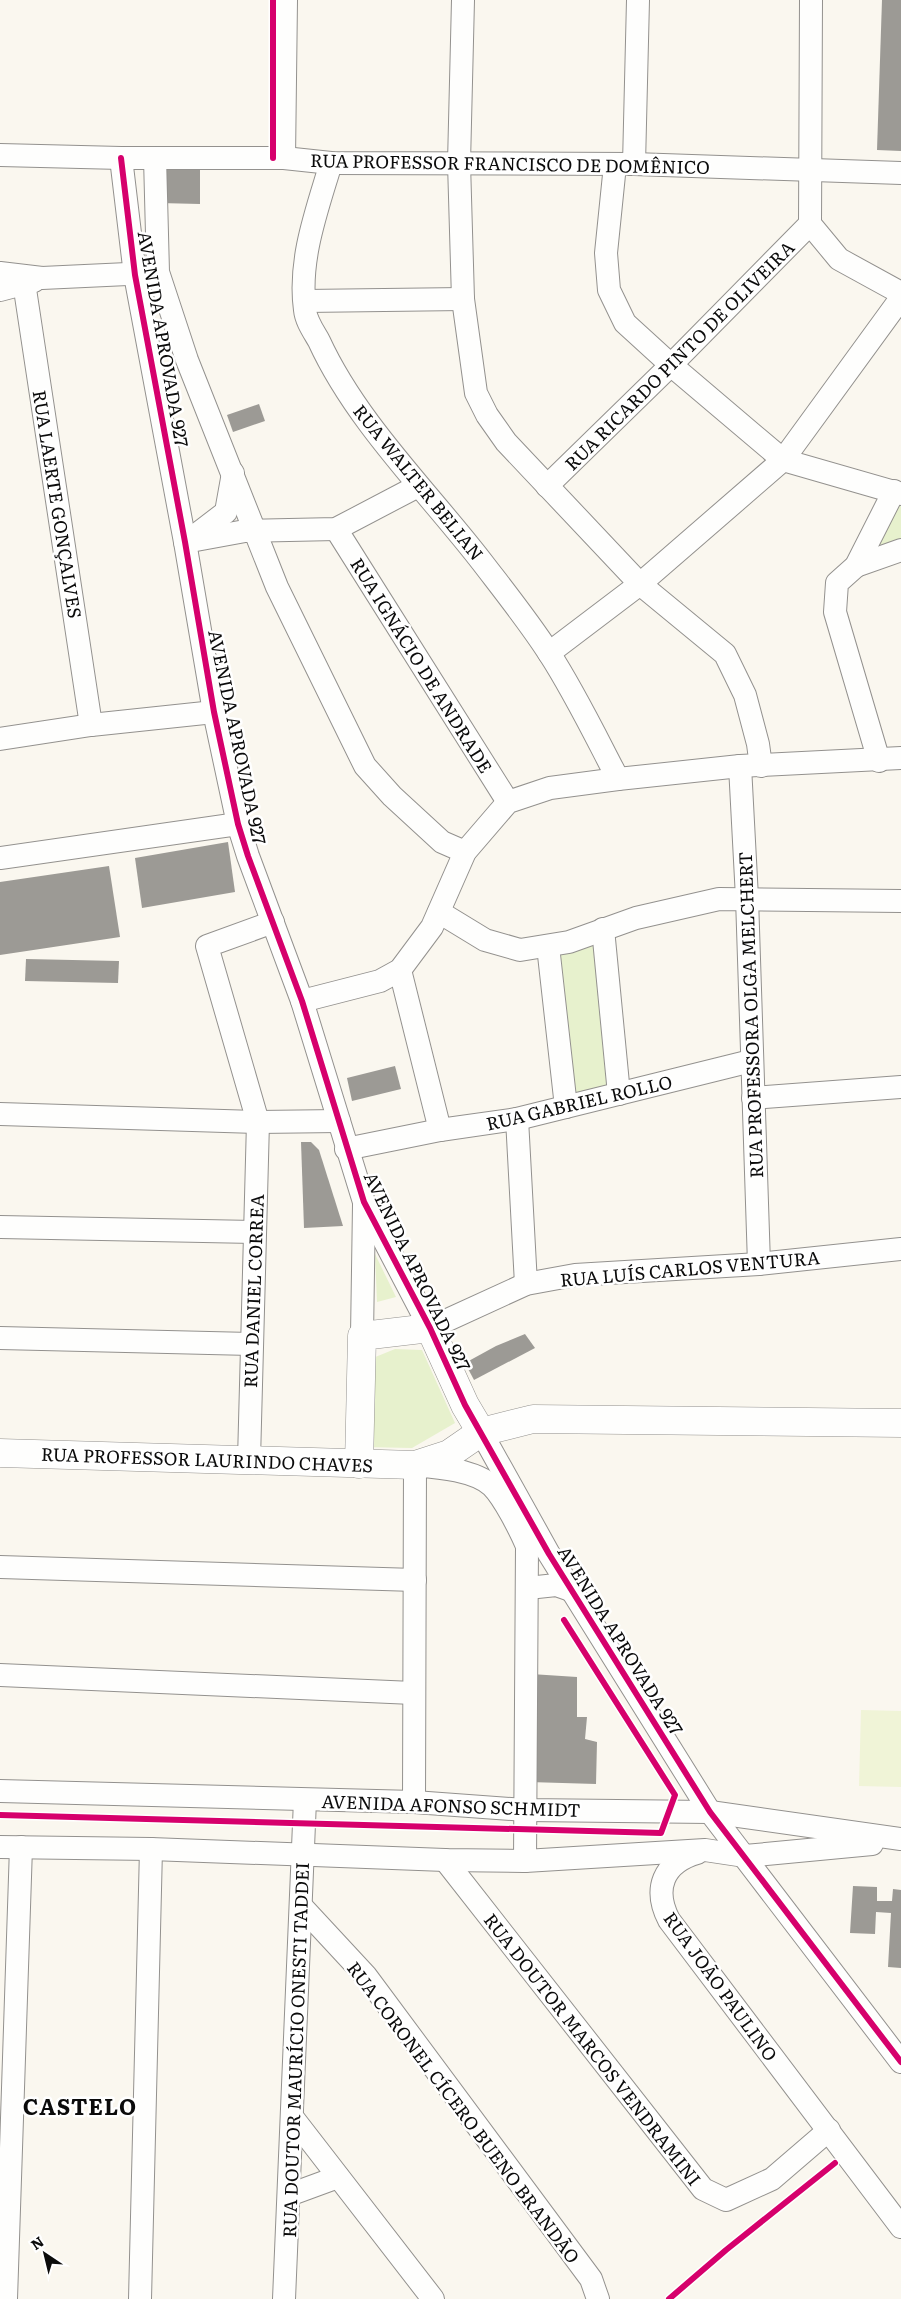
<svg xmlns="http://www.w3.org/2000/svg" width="901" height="2299" font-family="Literata,serif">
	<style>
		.green { fill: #e7f1cd }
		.pitch { fill: #f0f4d7 }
		.building { fill: #9c9a95 }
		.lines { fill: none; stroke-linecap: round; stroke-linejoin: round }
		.minor-casing { stroke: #93918e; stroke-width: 24 }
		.tertiary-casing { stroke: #93918e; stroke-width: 29 }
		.minor { stroke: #fefefd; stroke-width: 22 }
		.tertiary { stroke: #fefefd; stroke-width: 28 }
		.cycleway-casing { stroke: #fff; stroke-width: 9 }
		.cycleway { stroke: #d6006c; stroke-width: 6 }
		.labels { text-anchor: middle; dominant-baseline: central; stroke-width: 5; stroke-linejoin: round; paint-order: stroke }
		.street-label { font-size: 18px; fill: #0b0b0b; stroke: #fff }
		.district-label { font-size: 22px; font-weight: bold; letter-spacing: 1px; fill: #0b0b0b; stroke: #fff }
	</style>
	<rect width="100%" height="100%" fill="#faf7ef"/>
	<g class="green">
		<polygon points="901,501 901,546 871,546"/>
		<polygon points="603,929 613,1095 568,1104 552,949"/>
		<polygon points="375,1254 396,1297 377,1302"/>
		<polygon points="395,1349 422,1350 455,1423 412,1448 364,1447 368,1360"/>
	</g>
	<polygon class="pitch" points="861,1710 901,1711 901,1787 859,1786"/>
	<g class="building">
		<polygon points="882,0 901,0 901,151 877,150"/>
		<polygon points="166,170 200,170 200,204 159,203"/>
		<polygon points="259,404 265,421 233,432 227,415"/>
		<polygon points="228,842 235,892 142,908 135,858"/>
		<polygon points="109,866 120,937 0,955 0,882"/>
		<polygon points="26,959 119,961 118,983 25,981"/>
		<polygon points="395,1066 401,1089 352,1101 347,1078"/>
		<polygon points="301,1142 311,1142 319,1150 343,1226 304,1228"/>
		<polygon points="525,1334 535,1348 474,1380 465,1363 496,1346"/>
		<polygon points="531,1674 577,1677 577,1717 587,1717 585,1739 597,1742 596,1784 529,1782"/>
		<polygon points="853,1886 877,1887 877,1901 892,1901 893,1889 901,1890 901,1968 888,1967 891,1913 876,1912 875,1934 850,1933"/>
	</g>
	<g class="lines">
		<g class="minor-casing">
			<g id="minor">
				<polyline points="463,0 459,163 463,299 476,393 487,415 506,442 640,584 725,654 745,695 758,744 761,766"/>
				<polyline points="811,0 810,224 839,259 901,293"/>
				<polyline points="0,155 121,158 284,158 331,163 634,164 901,173"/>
				<polyline points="121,158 135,275 185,542 214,712 238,824 248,856 302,1001 364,1202 430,1328 526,1284 575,1275 759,1264 901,1249"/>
				<polyline points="155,158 158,272 187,360 277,587 365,766 392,796 442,842 465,852"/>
				<polyline points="284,158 286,0"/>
				<path d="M331 163C317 210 298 260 305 310 306 321 314 332 319 341 356 422 428 492 482 562 505 592 529 622 549 653 575 693 596 737 618 779"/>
				<polyline points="634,164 638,0"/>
				<polyline points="615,165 606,253 609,290 625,323 671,365 783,460 901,494"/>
				<polyline points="0,273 42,278 149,273"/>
				<polyline points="23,276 91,725"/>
				<polyline points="0,290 34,281"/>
				<polyline points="305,301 463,299"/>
				<polyline points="547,486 671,365 810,224"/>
				<polyline points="336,529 508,802"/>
				<polyline points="192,538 226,512 233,473"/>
				<polyline points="185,542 245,531 336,529 418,486"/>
				<polyline points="856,566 901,550"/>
				<polyline points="549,653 640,584 783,460 901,298"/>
				<polyline points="0,739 91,725 214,712"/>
				<polyline points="879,761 835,612 837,583 856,566 894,491"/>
				<polyline points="740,766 747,898 759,1264"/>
				<polyline points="0,858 238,824"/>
				<polyline points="439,912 485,940 520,950 569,942 636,918 719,899 901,901"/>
				<polyline points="603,929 619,1094"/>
				<polyline points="548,946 566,1107"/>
				<polyline points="400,970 440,1130"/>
				<polyline points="302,1001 380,981 400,970 432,927 465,852 508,802 550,788 618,779 740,766 901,758"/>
				<polyline points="753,1098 901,1087"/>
				<polyline points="0,1114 258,1122 339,1121"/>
				<polyline points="517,1119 526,1284"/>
				<polyline points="346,1149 440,1130 517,1119 751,1061"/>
				<polyline points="0,1227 254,1232"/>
				<polyline points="362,1336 364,1205"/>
				<polyline points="0,1338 251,1344"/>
				<polyline points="481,1432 549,1554 710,1812 901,2062"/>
				<polyline points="249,1460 258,1122 207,946 273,922"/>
				<polyline points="0,1567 415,1580"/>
				<polyline points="528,1588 556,1585 573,1591"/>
				<polyline points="0,1675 413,1693"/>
				<polyline points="0,1791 414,1802 525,1810 710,1812 901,1839"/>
				<path d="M414 1802 415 1465C437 1467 475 1470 492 1486 504 1498 520 1530 527 1546L525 1861"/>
				<polyline points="0,1847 151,1849 445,1860 525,1861 705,1850 745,1856 872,1844"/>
				<path d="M697 1853C663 1863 653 1889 669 1920L901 2227"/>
				<polyline points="445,1860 703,2189 726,2200 772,2179 829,2130"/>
				<polyline points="302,1907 366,1976 591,2279 598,2299"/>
				<polyline points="293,2118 433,2299"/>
				<polyline points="289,2195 338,2177"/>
				<polyline points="6,2299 21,1847"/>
				<polyline points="140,2299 151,1849"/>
				<polyline points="284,2299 305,1800"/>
			</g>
		</g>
		<g class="tertiary-casing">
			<g id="tertiary">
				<polyline points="0,1453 415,1465 449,1454 481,1432 533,1419 901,1423"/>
				<polyline points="359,1464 362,1336 430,1328 465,1405 481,1432"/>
			</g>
		</g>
		<use href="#minor" class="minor"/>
		<use href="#tertiary" class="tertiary"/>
		<g class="cycleway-casing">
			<g id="cycleway">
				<polyline points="273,0 273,158"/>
				<polyline points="121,158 135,275 185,542 214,712 238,824 248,856 302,1001 364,1202 430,1328 465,1405 549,1554 710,1812 901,2062"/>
				<polyline points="0,1815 661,1833 675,1795 564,1620"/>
				<polyline points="669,2299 726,2250 835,2163"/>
			</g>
		</g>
		<use href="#cycleway" class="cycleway"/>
	</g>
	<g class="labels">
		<g class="street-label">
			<text transform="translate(510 163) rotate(1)">RUA PROFESSOR FRANCISCO DE DOMÊNICO</text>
			<text transform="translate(164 339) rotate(80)">AVENIDA APROVADA 927</text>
			<text transform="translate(679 355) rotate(-45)">RUA RICARDO PINTO DE OLIVEIRA</text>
			<text transform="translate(419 482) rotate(51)">RUA WALTER BELIAN</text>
			<text transform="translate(58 504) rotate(81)">RUA LAERTE GONÇALVES</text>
			<text transform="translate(422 665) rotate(58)">RUA IGNÁCIO DE ANDRADE</text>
			<text transform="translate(238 737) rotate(78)">AVENIDA APROVADA 927</text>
			<text transform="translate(750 1015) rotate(-92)">RUA PROFESSORA OLGA MELCHERT</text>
			<text transform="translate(579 1102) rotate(-13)">RUA GABRIEL ROLLO</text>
			<text transform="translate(690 1268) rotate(-5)">RUA LUÍS CARLOS VENTURA</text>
			<text transform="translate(418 1271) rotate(64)">AVENIDA APROVADA 927</text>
			<text transform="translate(253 1291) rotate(-88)">RUA DANIEL CORREA</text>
			<text transform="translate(207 1459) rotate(2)">RUA PROFESSOR LAURINDO CHAVES</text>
			<text transform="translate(621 1640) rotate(58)">AVENIDA APROVADA 927</text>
			<text transform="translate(451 1805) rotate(2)">AVENIDA AFONSO SCHMIDT</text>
			<text transform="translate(721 1986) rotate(54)">RUA JOÃO PAULINO</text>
			<text transform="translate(593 2049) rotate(52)">RUA DOUTOR MARCOS VENDRAMINI</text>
			<text transform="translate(295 2050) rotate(-88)">RUA DOUTOR MAURÍCIO ONESTI TADDEI</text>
			<text transform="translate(464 2112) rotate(53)">RUA CORONEL CÍCERO BUENO BRANDÃO</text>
		</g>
		<g class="district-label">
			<text x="80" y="2105">CASTELO</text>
		</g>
	</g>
	<g transform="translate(45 2254) rotate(325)" stroke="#ffffff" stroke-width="4" paint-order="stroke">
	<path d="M0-4L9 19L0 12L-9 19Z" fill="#0b0b0b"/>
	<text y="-8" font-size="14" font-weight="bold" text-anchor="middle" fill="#0b0b0b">N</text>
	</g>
</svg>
